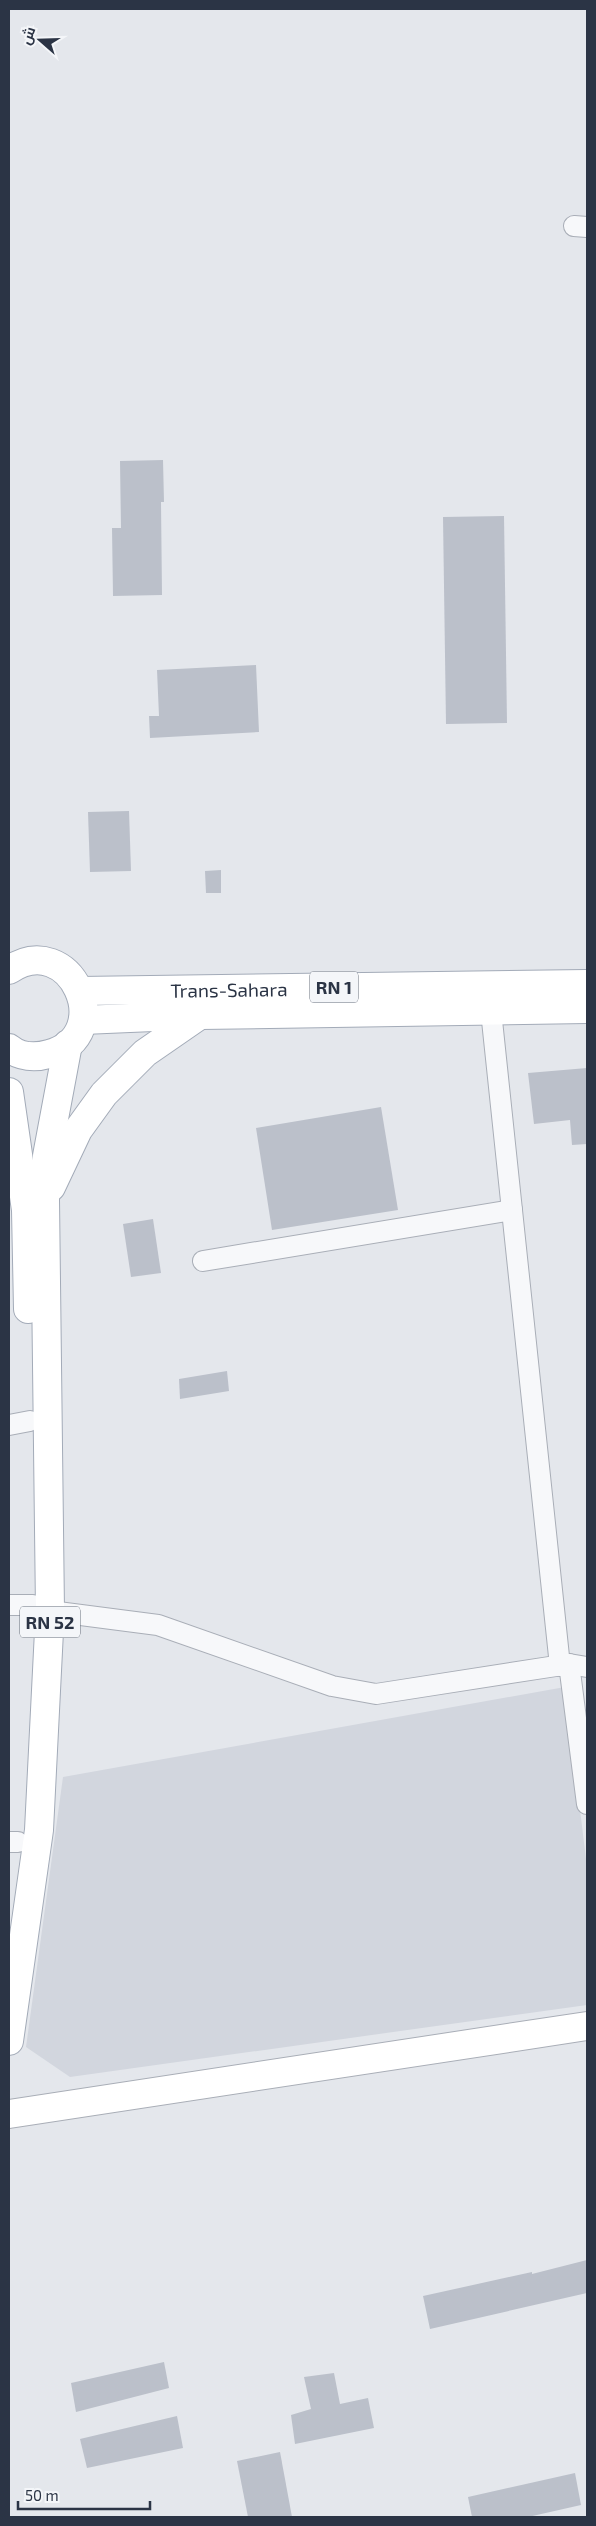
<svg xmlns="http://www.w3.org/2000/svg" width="596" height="2526" font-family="'Exo 2',Cairo,sans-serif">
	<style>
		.built { fill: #d2d6de }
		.building { fill: #bbc0ca }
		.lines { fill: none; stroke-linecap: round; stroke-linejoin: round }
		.street-casing { stroke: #a9aeb7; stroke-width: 22 }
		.secondary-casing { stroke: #a9aeb7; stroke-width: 30 }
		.primary-casing { stroke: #a3abb8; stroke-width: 30 }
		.street { stroke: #f7f8fa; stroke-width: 20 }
		.secondary { stroke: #fff; stroke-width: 28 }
		.primary { stroke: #fff; stroke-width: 28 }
		.labels { text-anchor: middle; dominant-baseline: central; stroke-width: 4; stroke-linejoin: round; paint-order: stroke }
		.shield { fill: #f4f6f9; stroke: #676e7b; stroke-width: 1 }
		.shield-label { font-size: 18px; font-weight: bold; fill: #2b3445 }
		.street-label { font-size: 19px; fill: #2b3445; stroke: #f4f6f9 }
	</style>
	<rect width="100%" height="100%" fill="#e4e7ec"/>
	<polygon class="built" points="565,1687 587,1867 587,2005 70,2077 26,2047 63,1777"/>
	<g class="building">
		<polygon points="163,460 164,502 161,502 162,595 113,596 112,528 121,528 120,461"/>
		<polygon points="504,516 507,723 446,724 443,517"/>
		<polygon points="256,665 259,732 150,738 149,716 159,716 157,670"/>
		<polygon points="129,811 131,871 90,872 88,812"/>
		<polygon points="221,870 221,893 206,893 205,871"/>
		<polygon points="587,1068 587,1144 572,1145 570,1120 534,1124 528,1073"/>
		<polygon points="381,1107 398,1210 272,1230 256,1128"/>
		<polygon points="153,1219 161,1273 131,1277 123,1224"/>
		<polygon points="227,1371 229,1391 180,1399 179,1379"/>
		<polygon points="587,2260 587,2293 430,2329 423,2296 532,2272 532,2274"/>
		<polygon points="164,2362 169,2388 76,2412 71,2383"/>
		<polygon points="334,2373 340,2404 368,2398 374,2428 295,2444 291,2415 311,2409 304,2377"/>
		<polygon points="177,2416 183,2448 87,2468 80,2439"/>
		<polygon points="280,2452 292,2517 248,2517 237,2461"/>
		<polygon points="575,2473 581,2505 528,2517 472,2517 468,2497"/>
	</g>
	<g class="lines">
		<g class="street-casing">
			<g id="street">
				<polyline points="574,226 587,227"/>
				<polyline points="491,1011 560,1666"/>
				<polyline points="203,1261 512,1210"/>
				<polyline points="9,1425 30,1421"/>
				<polyline points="9,1605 33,1605"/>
				<polyline points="33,1612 50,1611 158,1625 332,1686 376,1694 569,1664 587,1667"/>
				<polyline points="569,1664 587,1804"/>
				<polyline points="9,1842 18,1842"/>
			</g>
		</g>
		<g class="secondary-casing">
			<polyline id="secondary" points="9,2114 587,2026"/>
		</g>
		<g class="primary-casing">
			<g id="primary">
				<path d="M9 970C70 928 119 1035 49 1054 35 1058 20 1057 9 1048"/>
				<path id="s1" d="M80 991 587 984"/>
				<polyline points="83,1020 200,1015 587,1009"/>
				<polyline points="9,1092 26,1210 28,1309"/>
				<polyline points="51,1187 78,1130 104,1094 145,1053 200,1015"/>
				<polyline points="9,2041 39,1830 50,1611 45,1200 47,1156 68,1044"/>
			</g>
		</g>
		<use href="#street" class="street"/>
		<use href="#secondary" class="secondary"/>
		<use href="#primary" class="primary"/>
	</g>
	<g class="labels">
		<g class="shield">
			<rect x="310" y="971.5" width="48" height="31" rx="4"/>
			<rect x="20" y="1606.5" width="60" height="31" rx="4"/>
		</g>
		<g class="shield-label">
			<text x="334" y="987">RN 1</text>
			<text x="50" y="1622">RN 52</text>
		</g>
		<g class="street-label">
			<text stroke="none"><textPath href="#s1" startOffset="149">Trans-Sahara</textPath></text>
		</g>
	</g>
	<rect width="596" height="2526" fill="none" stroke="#2b3445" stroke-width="20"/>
	<g transform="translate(40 40) rotate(290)" stroke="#f4f6f9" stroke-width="4" paint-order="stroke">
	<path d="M0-4L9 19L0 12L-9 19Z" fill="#2b3445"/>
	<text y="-8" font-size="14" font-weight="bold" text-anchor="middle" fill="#2b3445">ش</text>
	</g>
	<path d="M18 2501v8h132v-8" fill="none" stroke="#2b3445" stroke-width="2.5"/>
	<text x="25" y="2501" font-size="15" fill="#2b3445" stroke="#f4f6f9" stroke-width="4" paint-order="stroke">50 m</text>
</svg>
